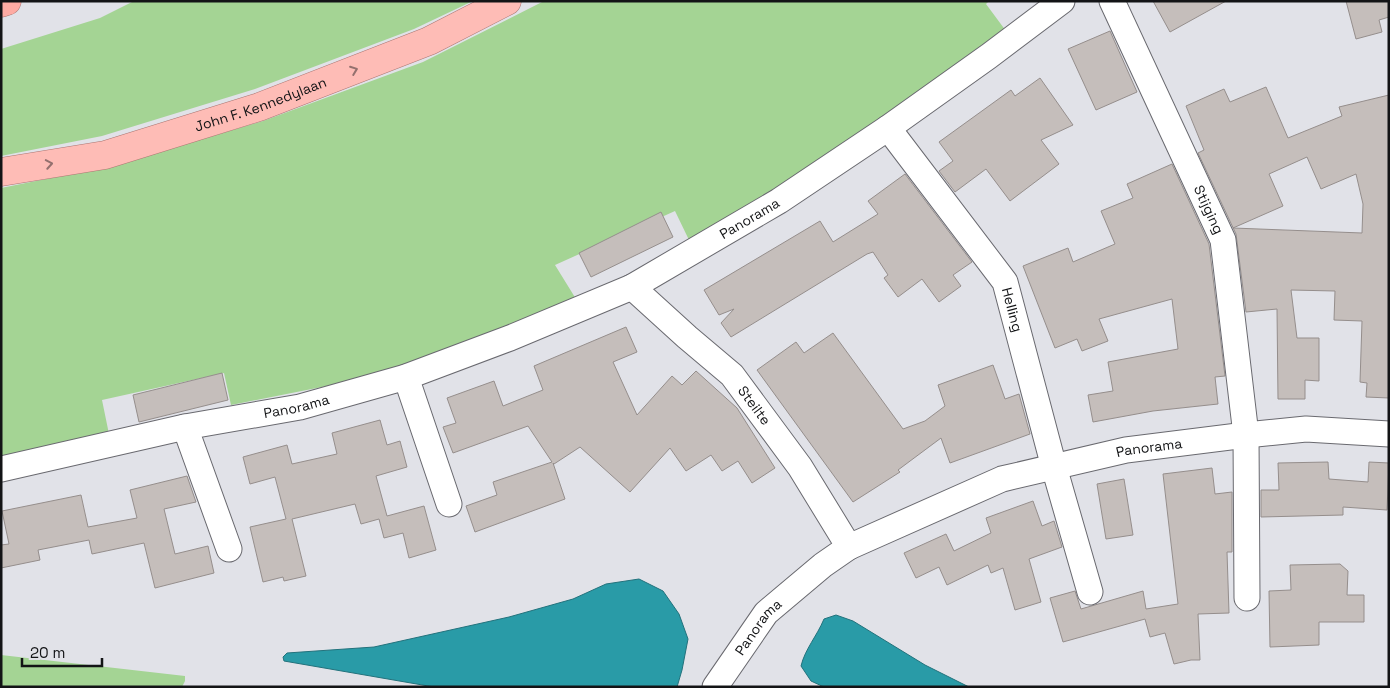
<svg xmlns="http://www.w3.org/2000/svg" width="1390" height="688" font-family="'Space Grotesk',sans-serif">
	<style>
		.green { fill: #a4d494 }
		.water { fill: #299ba7; stroke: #22727c }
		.building { fill: #c5bebb; stroke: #958e8c; fill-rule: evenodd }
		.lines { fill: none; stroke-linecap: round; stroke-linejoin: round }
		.minor-casing { stroke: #69696f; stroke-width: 27 }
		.trunk-casing { stroke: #ac7672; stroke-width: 29 }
		.motorway-casing { stroke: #ac7672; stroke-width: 29 }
		.minor { stroke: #fff; stroke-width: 25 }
		.trunk { stroke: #febcb6; stroke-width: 28 }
		.motorway { stroke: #feaba3; stroke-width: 28 }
		.oneway { stroke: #94706e }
		.labels { text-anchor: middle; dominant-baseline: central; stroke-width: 5; stroke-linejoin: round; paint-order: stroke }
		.street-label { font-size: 14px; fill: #131416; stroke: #e1e2e8 }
	</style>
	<rect width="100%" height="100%" fill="#e1e2e8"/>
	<g class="green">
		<polygon points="134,1 473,1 414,29 255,89 102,136 1,156 1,49 100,18"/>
		<polygon points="544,1 989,1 986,4 1006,31 815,167 689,240 675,211 555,265 576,299 377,376 231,405 224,373 102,400 110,439 1,461 1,188 111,166 263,121 423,62"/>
		<polygon points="1,655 185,676 185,681 182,687 1,687"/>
	</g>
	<g class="water">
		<polygon points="639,579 663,591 679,614 688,639 682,670 677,687 434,687 284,661 283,657 287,653 374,647 509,617 573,599 606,584"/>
		<path d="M836 615 853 621 925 665 969 687H824L811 681 801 666C805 649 817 636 824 619Z"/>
	</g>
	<g class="building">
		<polygon points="1153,1 1226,1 1170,32"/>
		<polygon points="1346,1 1389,1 1389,17 1379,20 1382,32 1356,39"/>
		<polygon points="1110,31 1137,92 1096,110 1068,49"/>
		<polygon points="1040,78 1073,125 1041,140 1059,164 1010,201 986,169 955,192 939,171 953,161 939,142 1011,90 1015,96"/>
		<path d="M1266 87 1288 138 1342 116 1339 107 1389 95V398L1366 397 1367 383 1360 382 1362 321 1334 320 1335 291 1291 290 1297 338H1319V381L1305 380V399H1278L1277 309 1246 312 1236 234 1198 153 1204 150 1186 106 1224 89 1230 102ZM1307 157 1321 189 1356 174 1363 204 1362 233 1233 228 1283 206 1269 174Z"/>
		<polygon points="1172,164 1209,244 1225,376 1215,377 1218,404 1153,411 1093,422 1088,395 1113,391 1108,362 1178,349 1172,299 1099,319 1108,341 1082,351 1077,339 1055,348 1023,266 1068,248 1073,262 1115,244 1101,211 1133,198 1127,184"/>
		<polygon points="905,174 972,262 953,275 961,286 939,302 922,279 898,297 884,278 888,275 873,252 867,254 731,337 721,323 734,309 719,315 704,290 820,221 833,242 878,214 868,201"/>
		<polygon points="661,212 673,237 591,277 579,253"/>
		<polygon points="626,327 637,352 613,362 637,415 672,376 682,385 696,371 737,408 775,468 752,483 738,461 722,471 711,455 686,471 670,448 630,492 580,447 554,464 553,463 565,499 475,532 466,506 497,495 493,482 552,462 528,426 453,453 443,427 456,423 447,398 494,381 503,406 543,390 534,366"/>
		<polygon points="833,333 903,429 925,421 945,406 938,385 993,365 1005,399 1019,394 1030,434 950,463 941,438 898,470 900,472 853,502 757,370 796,342 804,353"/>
		<polygon points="222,373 228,400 139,422 133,395"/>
		<polygon points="380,420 387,445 400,441 407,467 376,476 387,516 424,506 436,550 409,558 403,533 384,538 379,519 361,524 355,504 292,519 306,576 284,581 283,577 263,582 250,527 286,519 275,477 250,484 243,457 287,445 292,464 337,454 332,433"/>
		<polygon points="1328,462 1329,479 1368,482 1369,462 1389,463 1387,510 1343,507 1343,515 1261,517 1261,490 1279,490 1278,463"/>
		<polygon points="1212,468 1215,494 1232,492 1232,552 1227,552 1229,613 1198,614 1200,660 1191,660 1174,664 1165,633 1150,637 1145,619 1063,642 1050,598 1075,591 1081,609 1143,591 1146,609 1178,604 1163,474"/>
		<polygon points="187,476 196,502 164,509 175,554 208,546 214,573 155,588 144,543 92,554 89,540 38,550 40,560 1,568 1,545 9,544 2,511 81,495 88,527 137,518 130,490"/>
		<polygon points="1124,479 1133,535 1106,539 1097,484"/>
		<polygon points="1033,501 1042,526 1054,521 1062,547 1029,559 1041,602 1015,610 1003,568 991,573 988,565 947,585 939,567 916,578 904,553 946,534 954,551 991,533 986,518"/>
		<polygon points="1340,564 1348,571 1347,595 1364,595 1364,622 1319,622 1319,645 1270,647 1269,591 1291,590 1290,565"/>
	</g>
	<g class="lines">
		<g class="minor-casing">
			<g id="minor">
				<path id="s1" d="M1112 1 1223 240 1246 435 1247 598"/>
				<path id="s2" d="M888 128 1005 282 1054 467 1090 592"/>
				<path id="s3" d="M632 287 687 337 732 375 800 467 849 547"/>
				<polyline points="406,377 449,504"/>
				<polyline points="185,427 229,549"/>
				<path id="s4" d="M1 469 185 427 300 407 406 377 510 338 632 287 779 201 888 128 989 56 1062 1"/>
				<path id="s5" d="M715 687 766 613 823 565 849 547 1002 479 1126 450 1246 435 1306 429 1389 434"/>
			</g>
		</g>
		<g class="trunk-casing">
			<g id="trunk">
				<path id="s6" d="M1 172 105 155 259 107 429 41 507 1"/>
			</g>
		</g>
		<g class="motorway-casing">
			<polyline id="motorway" points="1,3 7,1"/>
		</g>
		<use href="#minor" class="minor"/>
		<use href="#trunk" class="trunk"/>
		<use href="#motorway" class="motorway"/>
	</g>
	<defs><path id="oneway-chevron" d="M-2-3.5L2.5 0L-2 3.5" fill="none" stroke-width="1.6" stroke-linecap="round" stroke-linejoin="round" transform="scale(1.25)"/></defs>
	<g class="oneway">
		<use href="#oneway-chevron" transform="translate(354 70) rotate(-21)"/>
		<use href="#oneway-chevron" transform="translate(49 164) rotate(-10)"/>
	</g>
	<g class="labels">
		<g class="street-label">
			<text stroke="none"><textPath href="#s6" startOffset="269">John F. Kennedylaan</textPath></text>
			<text stroke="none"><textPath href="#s1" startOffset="230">Stijging</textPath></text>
			<text stroke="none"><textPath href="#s4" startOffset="795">Panorama</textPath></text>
			<text stroke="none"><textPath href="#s2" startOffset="222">Helling</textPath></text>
			<text stroke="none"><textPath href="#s3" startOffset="171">Steilte</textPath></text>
			<text stroke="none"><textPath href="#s4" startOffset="302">Panorama</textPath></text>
			<text stroke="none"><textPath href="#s5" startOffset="514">Panorama</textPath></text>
			<text stroke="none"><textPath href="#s5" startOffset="74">Panorama</textPath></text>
		</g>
	</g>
	<rect width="1390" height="688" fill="none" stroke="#131416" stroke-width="5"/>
	<path d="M22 658v8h80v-8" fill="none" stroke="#131416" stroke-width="2.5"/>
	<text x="30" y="658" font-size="15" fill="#131416" stroke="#e1e2e8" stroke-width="4" paint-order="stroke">20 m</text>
</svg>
